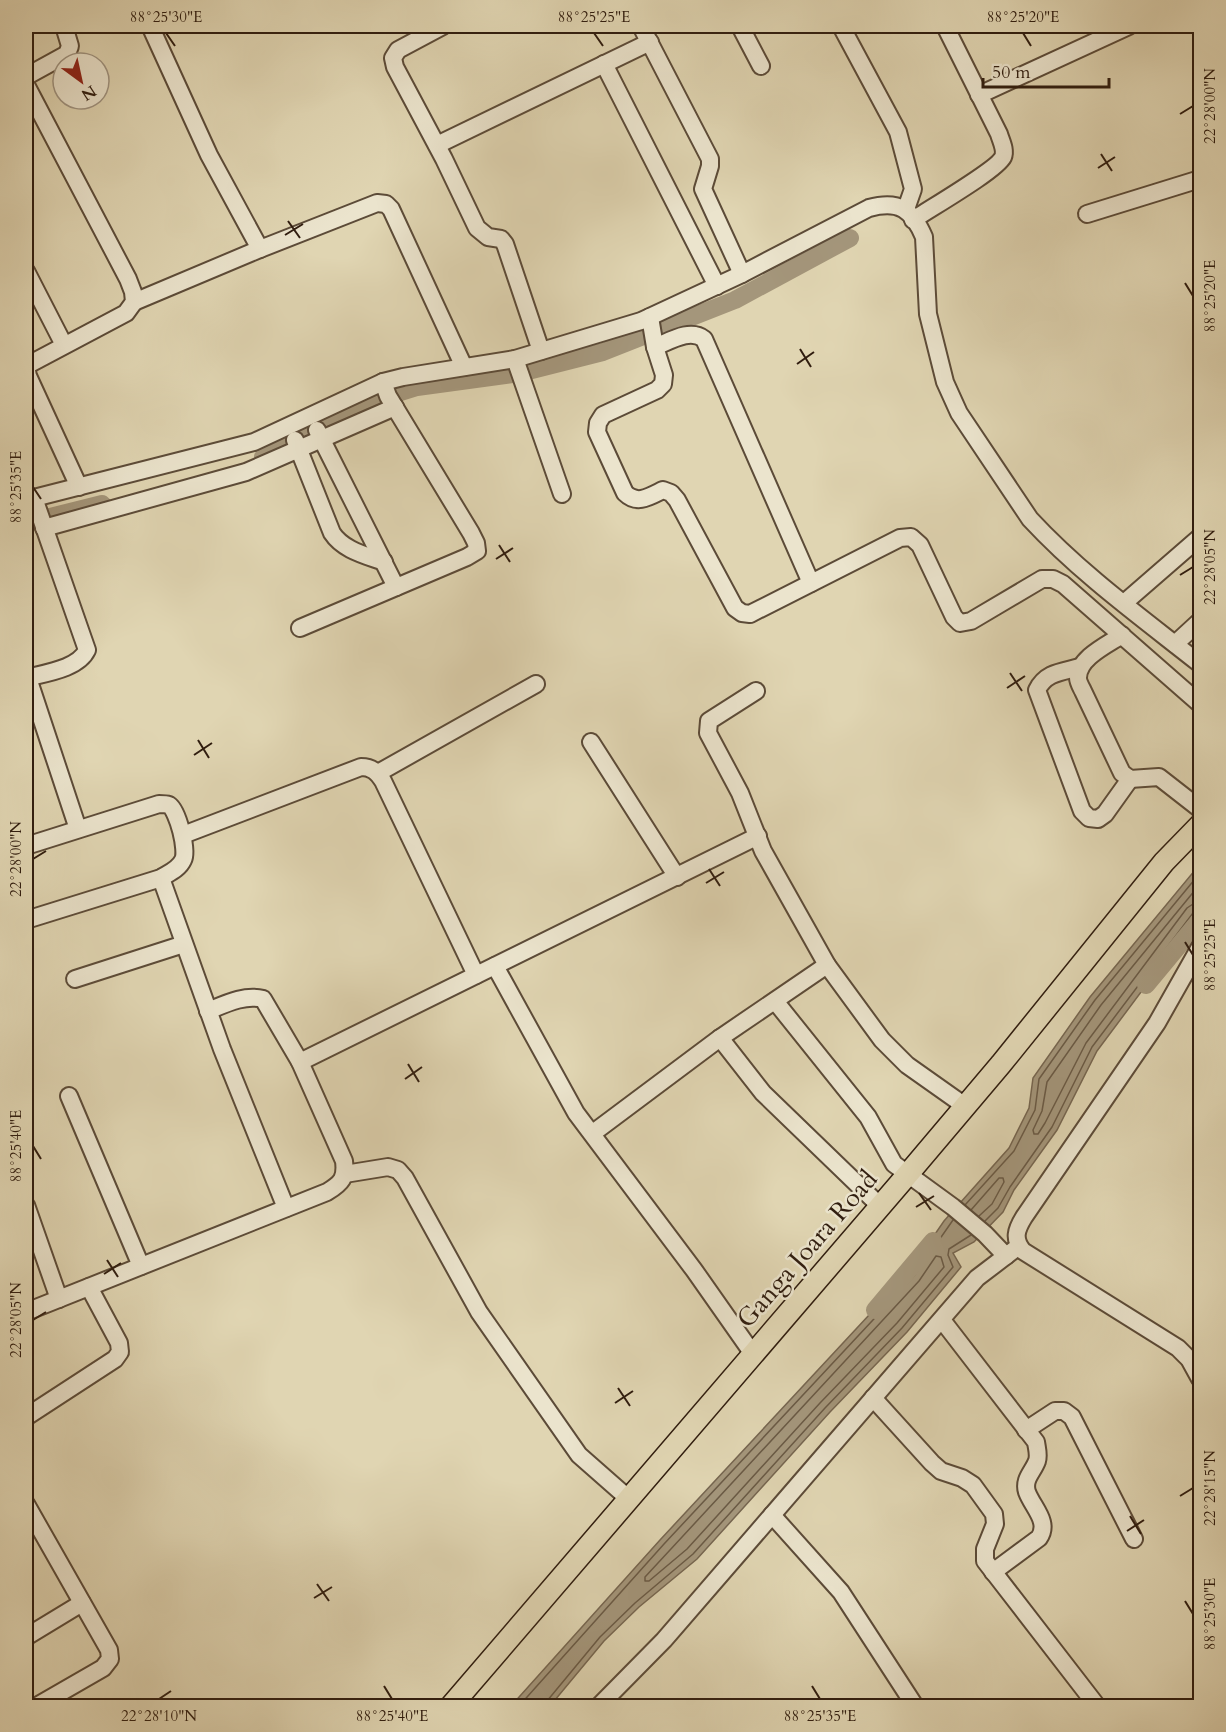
<svg xmlns="http://www.w3.org/2000/svg" width="1226" height="1732" font-family="Cardo,serif">
	<style>
		.water { fill: #a4967b; stroke: #766650; stroke-width: 1.5 }
		.lines { fill: none; stroke-linecap: round; stroke-linejoin: round }
		.shore { stroke: #6a5a45; stroke-width: 1.5 }
		.canal { stroke: #a4967b; stroke-width: 18 }
		.minor-casing { stroke: #5c4b38; stroke-width: 20 }
		.major-casing { stroke: #301d0f; stroke-width: 24 }
		.minor { stroke: #ebe4cd; stroke-width: 16 }
		.major { stroke: #e0d5b2; stroke-width: 21 }
		.ticks { fill: none; stroke: #301d0f; stroke-width: 2 }
		.labels { text-anchor: middle; dominant-baseline: central; stroke-width: 5; stroke-linejoin: round; paint-order: stroke }
		.street-label { font-size: 26px; fill: #301d0f; stroke: #ebe4cd }
		.neatline { fill: none; stroke: #301d0f; stroke-width: 2 }
		.ticks-label { font-size: 15px; text-anchor: middle; fill: #301d0f }
	</style>
	<rect width="100%" height="100%" fill="#e0d5b2"/>
	<filter id="stains"><feTurbulence type="fractalNoise" baseFrequency=".00333" numOctaves="4"/><feColorMatrix values="0 0 0 0 .2 0 0 0 0 .09 0 0 0 0 .02 0 0 0 .5 -.17"/></filter>
	<radialGradient id="worn" r=".72"><stop offset=".6" stop-color="#630" stop-opacity="0"/><stop offset="1" stop-color="#630" stop-opacity=".3"/></radialGradient>
	<polygon class="water" points="1200,864 1200,913 1097,1051 1057,1130 1014,1190 1003,1212 974,1242 953,1253 961,1267 907,1332 830,1412 697,1559 639,1607 604,1641 550,1706 511,1706 660,1540 909,1272 944,1221 1009,1148 1029,1108 1033,1078 1090,997"/>
	<g class="lines">
		<g class="shore">
			<polyline points="1200,884 1101,1005 1047,1082 1042,1111 1033,1130 1034,1134 1038,1134 1045,1123 1086,1043 1187,908 1193,904 1200,903"/>
			<polyline points="965,1205 1014,1151 1035,1110 1039,1079 1095,1000 1200,873"/>
			<polyline points="971,1210 999,1178 1003,1178 1004,1182 992,1204 979,1216"/>
			<polyline points="985,1221 998,1208 1010,1187 1052,1127 1092,1047 1193,913 1200,910"/>
			<polygon points="936,1256 941,1257 944,1267 897,1323 820,1403 687,1549 649,1581 645,1581 645,1577 670,1550 919,1281"/>
			<polyline points="519,1706 664,1544 914,1276 953,1220"/>
			<polyline points="546,1706 547,1701 600,1637 635,1603 693,1554 825,1408 902,1328 953,1267 948,1255 949,1249 971,1235"/>
		</g>
		<g class="canal">
			<polyline points="263,457 388,396 417,387 520,373 603,352 735,300 850,238"/>
			<polyline points="26,523 102,504"/>
			<polyline points="1146,985 1200,920"/>
			<polyline points="875,1310 933,1241"/>
		</g>
		<g class="minor-casing">
			<g id="minor">
				<polyline points="443,26 398,50 393,58 395,67 444,159 477,228 488,237 501,239 505,244 541,351"/>
				<polyline points="641,26 710,159 710,166 703,189 742,274"/>
				<polyline points="740,26 761,66"/>
				<polyline points="841,26 898,132 913,189 906,209"/>
				<polyline points="152,30 209,155 260,249"/>
				<polyline points="604,64 717,286"/>
				<polyline points="26,81 27,76 67,54 70,46 64,26"/>
				<polyline points="26,85 128,279 133,292 134,302 126,313 26,366 28,376 79,487"/>
				<polyline points="979,95 1129,26"/>
				<polyline points="437,145 650,42"/>
				<polyline points="1087,214 1200,179"/>
				<path d="M913 220C929 209 997 170 1003 157 1006 150 1001 141 999 134L945 26"/>
				<polyline points="26,271 64,345"/>
				<polyline points="134,302 260,249 377,203 386,204 391,209 464,367"/>
				<path d="M650 317 655 347 664 375 663 384 657 390 603 415 598 423 597 432 625 493C637 505 649 497 663 490L671 493 677 500 735 608 742 613 750 614 900 538 911 537 920 545 954 617 960 623 971 621 1042 579H1053L1063 584 1200 704"/>
				<path d="M655 347C670 341 690 328 704 339L811 583"/>
				<polyline points="515,359 562,494"/>
				<polyline points="317,430 396,587"/>
				<path d="M295 440 332 533C343 550 365 555 384 562"/>
				<path d="M26 500 254 442 383 382 403 377 515 359 641 321 742 274 869 208C899 200 912 209 924 237L928 314 945 382 959 413 1030 519C1081 574 1142 618 1200 664"/>
				<polyline points="44,528 246,472 395,407"/>
				<polyline points="1124,603 1200,537"/>
				<polyline points="300,628 467,557 477,551 476,543 471,533 388,396 383,382"/>
				<path d="M1122 635C1107 645 1078 658 1078 678 1078 682 1081 687 1083 691L1122 773 1130 779 1159 777 1200 809"/>
				<polyline points="1175,644 1200,621"/>
				<path d="M1080 667C1062 672 1046 672 1037 690L1082 811 1089 818 1098 819 1105 814 1130 779"/>
				<polyline points="26,672 78,829"/>
				<path d="M26 678C45 673 78 669 87 650L34 498"/>
				<polyline points="756,691 709,721 708,733 740,793 763,851 827,965 882,1040 907,1065 965,1106"/>
				<polyline points="591,742 677,877"/>
				<polyline points="378,773 536,684"/>
				<path d="M183 835 361 767C372 767 377 772 383 781L476 975"/>
				<path d="M26 846 159 804C162 804 166 804 169 805 178 811 188 851 183 860 179 869 169 873 161 878L26 920"/>
				<polyline points="161,878 222,1049 286,1208"/>
				<path d="M1200 947 1157 1023 1024 1217C1016 1230 1013 1239 1023 1251L1178 1348 1189 1359 1200 1379"/>
				<polyline points="495,966 576,1113 694,1270 753,1354"/>
				<polyline points="75,979 184,944"/>
				<polyline points="775,1001 868,1117 894,1164 953,1207 985,1234 1006,1256"/>
				<polyline points="720,1038 763,1093 880,1206"/>
				<polyline points="300,1062 758,836"/>
				<polyline points="69,1096 141,1266"/>
				<polyline points="593,1133 720,1038 827,965"/>
				<polyline points="345,1174 388,1167 398,1170 405,1178 479,1312 579,1455 629,1499"/>
				<polyline points="26,1205 59,1299"/>
				<path d="M26 1312 327 1192C342 1183 346 1178 344 1161L300 1062 263 999C245 994 225 1004 208 1011"/>
				<path d="M942 1320 1036 1442C1037 1449 1039 1455 1037 1461 1033 1472 1023 1479 1027 1492 1033 1508 1050 1522 1039 1538L993 1572"/>
				<polyline points="873,1398 932,1463 941,1471 962,1478 973,1485 994,1514 995,1524 985,1549 985,1561 1097,1706"/>
				<polyline points="26,1417 115,1359 120,1352 119,1343 89,1287"/>
				<polyline points="1026,1430 1055,1411 1064,1411 1072,1417 1134,1539"/>
				<polyline points="26,1504 109,1650 110,1659 103,1668 37,1706"/>
				<polyline points="772,1515 841,1592 915,1706"/>
				<polyline points="26,1637 82,1603"/>
				<polyline points="599,1706 664,1640 977,1278 1019,1246"/>
			</g>
		</g>
		<g class="major-casing">
			<polyline id="major" points="451,1706 908,1174 1001,1064 1164,862 1200,825"/>
		</g>
		<use href="#minor" class="minor"/>
		<use href="#major" class="major"/>
	</g>
	<path class="ticks" d="M166 33 175 46M594 33 603 46M1023 33 1031 46M1180 114 1193 106M1101 154 1112 171M1098 168 1115 157M288 221 300 238M285 235 303 224M1185 283 1193 296M800 349 811 367M797 364 814 352M33 487 41 499M499 545 510 562M496 559 513 548M1180 575 1193 567M1010 673 1022 691M1007 688 1025 676M198 740 209 758M194 755 212 743M33 859 46 851M709 869 720 886M706 883 724 872M1185 942 1193 955M408 1064 419 1082M405 1079 422 1067M33 1146 41 1159M919 1193 931 1210M916 1207 934 1196M107 1260 118 1277M104 1274 121 1263M33 1320 46 1312M618 1388 630 1406M615 1403 633 1391M1180 1496 1193 1488M1130 1516 1141 1534M1127 1531 1144 1520M317 1584 329 1601M314 1598 332 1587M1185 1601 1193 1614M384 1686 392 1699M812 1686 820 1699M159 1699 171 1691"/>
	<g class="labels">
		<g class="street-label">
			<text transform="translate(807 1249) rotate(-49)">Ganga Joara Road</text>
		</g>
	</g>
	<rect width="1226" height="1732" fill="none" stroke="#e0d5b2" stroke-width="66"/>
	<g transform="translate(81 81) rotate(147)"><circle r="28" fill="#ebe4cd" stroke="#a09481" stroke-width="1.5"/>
	<path d="M0-4.5L10 22L0 15L-10 22Z" fill="#8f2418"/>
	<text y="-9" font-size="16" font-weight="bold" text-anchor="middle" fill="#301d0f">N</text>
	</g>
	<path d="M983 78v9h126v-9" fill="none" stroke="#301d0f" stroke-width="3"/>
	<text x="992" y="78" font-size="18" fill="#301d0f" stroke="#ebe4cd" stroke-width="4.5" paint-order="stroke">50 m</text>
	<rect x="33" y="33" width="1160" height="1666" class="neatline"/>
	<g class="ticks-label">
		<text x="166" y="22">88°25'30"E</text>
		<text x="594" y="22">88°25'25"E</text>
		<text x="1023" y="22">88°25'20"E</text>
		<text transform="translate(1210 106) rotate(-90)" y="5">22°28'00"N</text>
		<text transform="translate(1210 296) rotate(-90)" y="5">88°25'20"E</text>
		<text transform="translate(16 487) rotate(-90)" y="5">88°25'35"E</text>
		<text transform="translate(1210 567) rotate(-90)" y="5">22°28'05"N</text>
		<text transform="translate(16 859) rotate(-90)" y="5">22°28'00"N</text>
		<text transform="translate(1210 955) rotate(-90)" y="5">88°25'25"E</text>
		<text transform="translate(16 1146) rotate(-90)" y="5">88°25'40"E</text>
		<text transform="translate(16 1320) rotate(-90)" y="5">22°28'05"N</text>
		<text transform="translate(1210 1488) rotate(-90)" y="5">22°28'15"N</text>
		<text transform="translate(1210 1614) rotate(-90)" y="5">88°25'30"E</text>
		<text x="159" y="1721">22°28'10"N</text>
		<text x="392" y="1721">88°25'40"E</text>
		<text x="820" y="1721">88°25'35"E</text>
	</g>
	<rect width="100%" height="100%" filter="url(#stains)"/>
	<rect width="100%" height="100%" fill="url(#worn)"/>
</svg>
